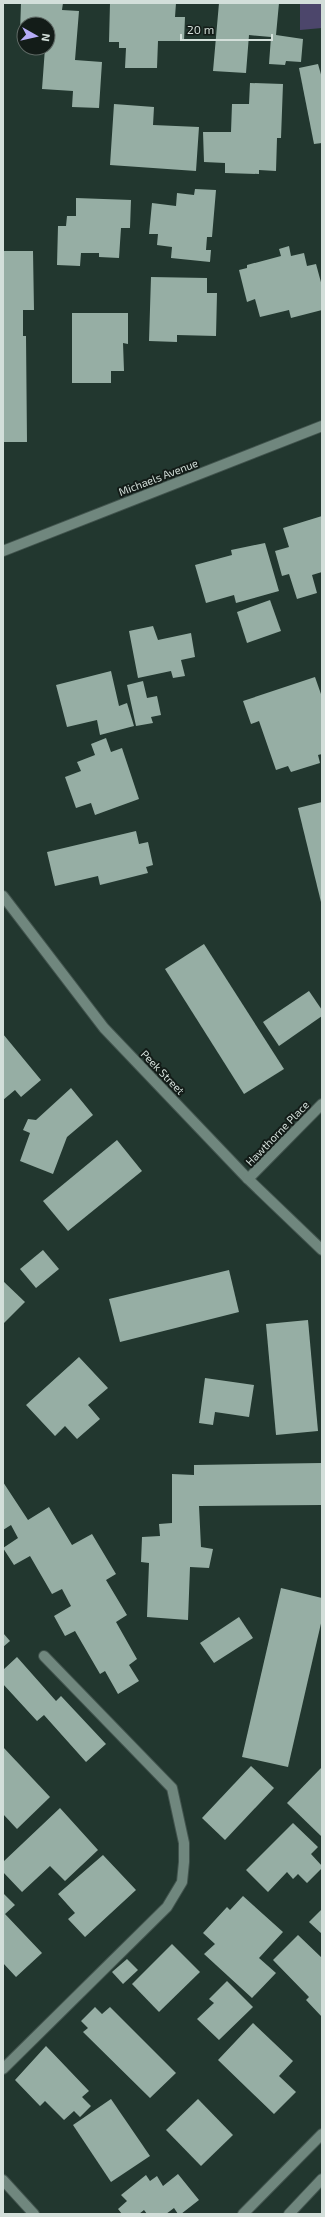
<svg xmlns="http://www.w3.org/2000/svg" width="325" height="2217" font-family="'Exo 2',sans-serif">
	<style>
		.green { fill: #4c466b }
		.building { fill: #96aea4 }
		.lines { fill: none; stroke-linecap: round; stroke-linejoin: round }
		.lane-casing { stroke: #42544e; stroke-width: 12 }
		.street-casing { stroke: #42544e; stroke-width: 12 }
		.lane { stroke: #70877e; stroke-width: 10 }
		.street { stroke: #70877e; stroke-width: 10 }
		.labels { text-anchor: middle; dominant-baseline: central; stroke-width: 4; stroke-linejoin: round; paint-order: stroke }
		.street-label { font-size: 11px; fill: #d3dfda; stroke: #131c18 }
	</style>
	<rect width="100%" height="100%" fill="#22372f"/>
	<polygon class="green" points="300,3 322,3 322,28 300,30"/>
	<g class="building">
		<polygon points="21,3 63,3 62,10 79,11 75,60 102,62 99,108 72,107 73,91 42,89 45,48 48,48 48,24 24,24 24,33 20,33"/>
		<polygon points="110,3 176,3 175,17 185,17 184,41 158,41 157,68 125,68 126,48 119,48 119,42 109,42"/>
		<polygon points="219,3 279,3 276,35 303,39 301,62 286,61 285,65 269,64 271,37 249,35 246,73 213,71"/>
		<polygon points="318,64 322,78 322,143 314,144 299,68"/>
		<polygon points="250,83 283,84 281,138 277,138 276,171 259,170 259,174 225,173 225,163 204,162 203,132 231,132 232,104 249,104"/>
		<polygon points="114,104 154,107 153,125 199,127 196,171 110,165"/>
		<polygon points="195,189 216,190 212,237 207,237 206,250 211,250 210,262 171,258 172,247 157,245 158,234 149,234 152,203 176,206 177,193 194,195"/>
		<polygon points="76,198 131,200 130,228 121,228 119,258 99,257 99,253 81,253 80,266 57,265 58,226 66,226 67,216 76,216"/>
		<polygon points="289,246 291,256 304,253 307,266 316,264 322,286 322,310 291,318 289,310 260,317 255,299 247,302 239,270 247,268 247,265 281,256 279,249"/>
		<polygon points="3,251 33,251 34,310 23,310 23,336 26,336 27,442 3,442"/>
		<polygon points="151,277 207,278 207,293 217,293 216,336 177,335 177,342 149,341"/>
		<polygon points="72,313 128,313 128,344 123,343 124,371 111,371 111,383 72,383"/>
		<polygon points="322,516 322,572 312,575 317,593 297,599 289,574 282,576 275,551 289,547 283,528"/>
		<polygon points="265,543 279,591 236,603 234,595 206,603 195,565 232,555 231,550"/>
		<polygon points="270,600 281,631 247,643 237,612"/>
		<polygon points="153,626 158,640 191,633 195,657 181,660 185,676 173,678 171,671 138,678 129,631"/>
		<polygon points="111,671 119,706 127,703 134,726 100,735 97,720 67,727 56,685"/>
		<polygon points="315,677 322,697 322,754 318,755 320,763 291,772 288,766 276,770 259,721 251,724 243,701"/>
		<polygon points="143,681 147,698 157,696 161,715 151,717 153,723 136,726 127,685"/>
		<polygon points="106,738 111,752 122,748 139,799 95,815 91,803 76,808 65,777 81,771 77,762 95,755 91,744"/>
		<polygon points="322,802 322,902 321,902 298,808"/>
		<polygon points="136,831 139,844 148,842 153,865 146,867 148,873 100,885 98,876 55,886 47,852"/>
		<polygon points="204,944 284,1069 244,1094 165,969"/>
		<polygon points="309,991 322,1010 322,1016 279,1046 263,1022"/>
		<polygon points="3,1034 41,1080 21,1097 15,1090 3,1100"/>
		<polygon points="71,1088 93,1115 67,1137 53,1174 20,1161 30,1133 23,1130 28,1119 36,1120"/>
		<polygon points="117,1140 142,1171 68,1231 43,1201"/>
		<polygon points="43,1250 59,1269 36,1288 20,1269"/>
		<polygon points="229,1270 239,1312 120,1342 109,1299"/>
		<polygon points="3,1281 25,1302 3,1324"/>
		<polygon points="308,1320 318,1431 276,1435 266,1324"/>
		<polygon points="79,1357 108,1388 88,1405 100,1419 77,1439 65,1426 55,1436 26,1405"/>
		<polygon points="205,1378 254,1385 249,1417 215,1412 213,1425 199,1423"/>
		<polygon points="322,1463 322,1505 199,1506 201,1547 213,1549 209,1568 190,1567 188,1620 147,1617 149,1563 141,1562 142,1537 160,1536 159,1524 172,1523 172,1474 194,1475 194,1465"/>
		<polygon points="3,1482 28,1520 49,1507 72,1545 92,1534 116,1574 106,1580 127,1615 116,1622 137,1659 129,1665 139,1681 118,1694 105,1671 100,1674 75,1631 65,1636 54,1616 71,1606 62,1589 52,1594 30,1556 14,1565 3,1548 18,1538 11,1525 3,1530"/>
		<polygon points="281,1588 322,1598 322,1619 288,1767 242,1757"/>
		<polygon points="239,1617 253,1638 214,1663 200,1643"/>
		<polygon points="3,1633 10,1641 3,1647"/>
		<polygon points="17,1657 56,1701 61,1696 106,1744 86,1762 44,1715 37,1721 3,1684 3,1670"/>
		<polygon points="3,1747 50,1797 17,1829 3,1814"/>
		<polygon points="251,1766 274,1788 225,1840 202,1818"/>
		<polygon points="322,1767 322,1837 287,1803"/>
		<polygon points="60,1808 98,1850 65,1881 50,1866 22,1892 3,1872 3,1862"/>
		<polygon points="293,1823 318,1847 311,1854 322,1866 322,1868 307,1883 298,1874 293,1879 287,1872 268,1892 246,1870"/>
		<polygon points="103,1855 136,1890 85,1937 68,1919 75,1913 58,1894"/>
		<polygon points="3,1893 15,1905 5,1914 42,1953 16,1977 3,1963"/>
		<polygon points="243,1896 283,1932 259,1958 276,1973 252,1998 204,1954 215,1944 203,1933 227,1907 230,1910"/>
		<polygon points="322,1909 322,1934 309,1922"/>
		<polygon points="298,1935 322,1958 322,2017 306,2000 309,1997 273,1960"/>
		<polygon points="172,1944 200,1972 159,2012 132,1984"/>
		<polygon points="127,1959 138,1970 123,1984 112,1972"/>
		<polygon points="227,1981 253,2007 219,2040 197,2019 214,2003 209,1999"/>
		<polygon points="95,2007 102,2014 110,2007 176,2073 150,2098 83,2032 88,2028 81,2021"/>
		<polygon points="253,2023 293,2061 279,2076 296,2092 274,2114 218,2060"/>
		<polygon points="46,2046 89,2091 82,2097 91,2106 80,2117 74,2111 64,2120 45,2101 40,2106 15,2080"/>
		<polygon points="111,2099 150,2156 111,2182 73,2125"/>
		<polygon points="198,2099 233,2135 201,2166 166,2130"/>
		<polygon points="178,2174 199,2200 181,2214 178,2214 174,2208 166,2214 147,2214 144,2210 139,2214 122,2214 118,2209 127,2201 121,2195 146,2175 150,2181 157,2176 163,2186"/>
	</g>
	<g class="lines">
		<g class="lane-casing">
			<g id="lane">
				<polyline points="3,2069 167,1907 182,1882 184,1862 184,1843 172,1788 44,1656"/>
				<polyline points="243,2214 322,2134"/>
			</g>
		</g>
		<g class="street-casing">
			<g id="street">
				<polyline points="3,551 322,426"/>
				<polyline points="3,896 104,1028 248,1179 322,1250"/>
				<polyline points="248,1179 322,1104"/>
				<polyline points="3,2180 34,2214"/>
				<polyline points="289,2214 322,2179"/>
			</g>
		</g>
		<use href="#lane" class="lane"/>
		<use href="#street" class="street"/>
	</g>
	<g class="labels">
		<g class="street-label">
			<text transform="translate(158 477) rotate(-21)">Michaels Avenue</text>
			<text transform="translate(163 1072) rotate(46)">Peek Street</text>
			<text transform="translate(277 1133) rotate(-46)">Hawthorne Place</text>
		</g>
	</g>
	<rect width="325" height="2217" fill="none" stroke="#d3dfda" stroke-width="8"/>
	<g transform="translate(36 36) rotate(98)"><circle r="19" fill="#131c18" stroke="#606a66"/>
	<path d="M0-3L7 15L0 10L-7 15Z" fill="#b6acf8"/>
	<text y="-6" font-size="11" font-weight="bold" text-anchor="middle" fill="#d3dfda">N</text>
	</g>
	<path d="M181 34v6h91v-6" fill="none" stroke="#d3dfda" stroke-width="2"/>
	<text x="187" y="34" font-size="12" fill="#d3dfda" stroke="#131c18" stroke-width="3" paint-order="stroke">20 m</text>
</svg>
